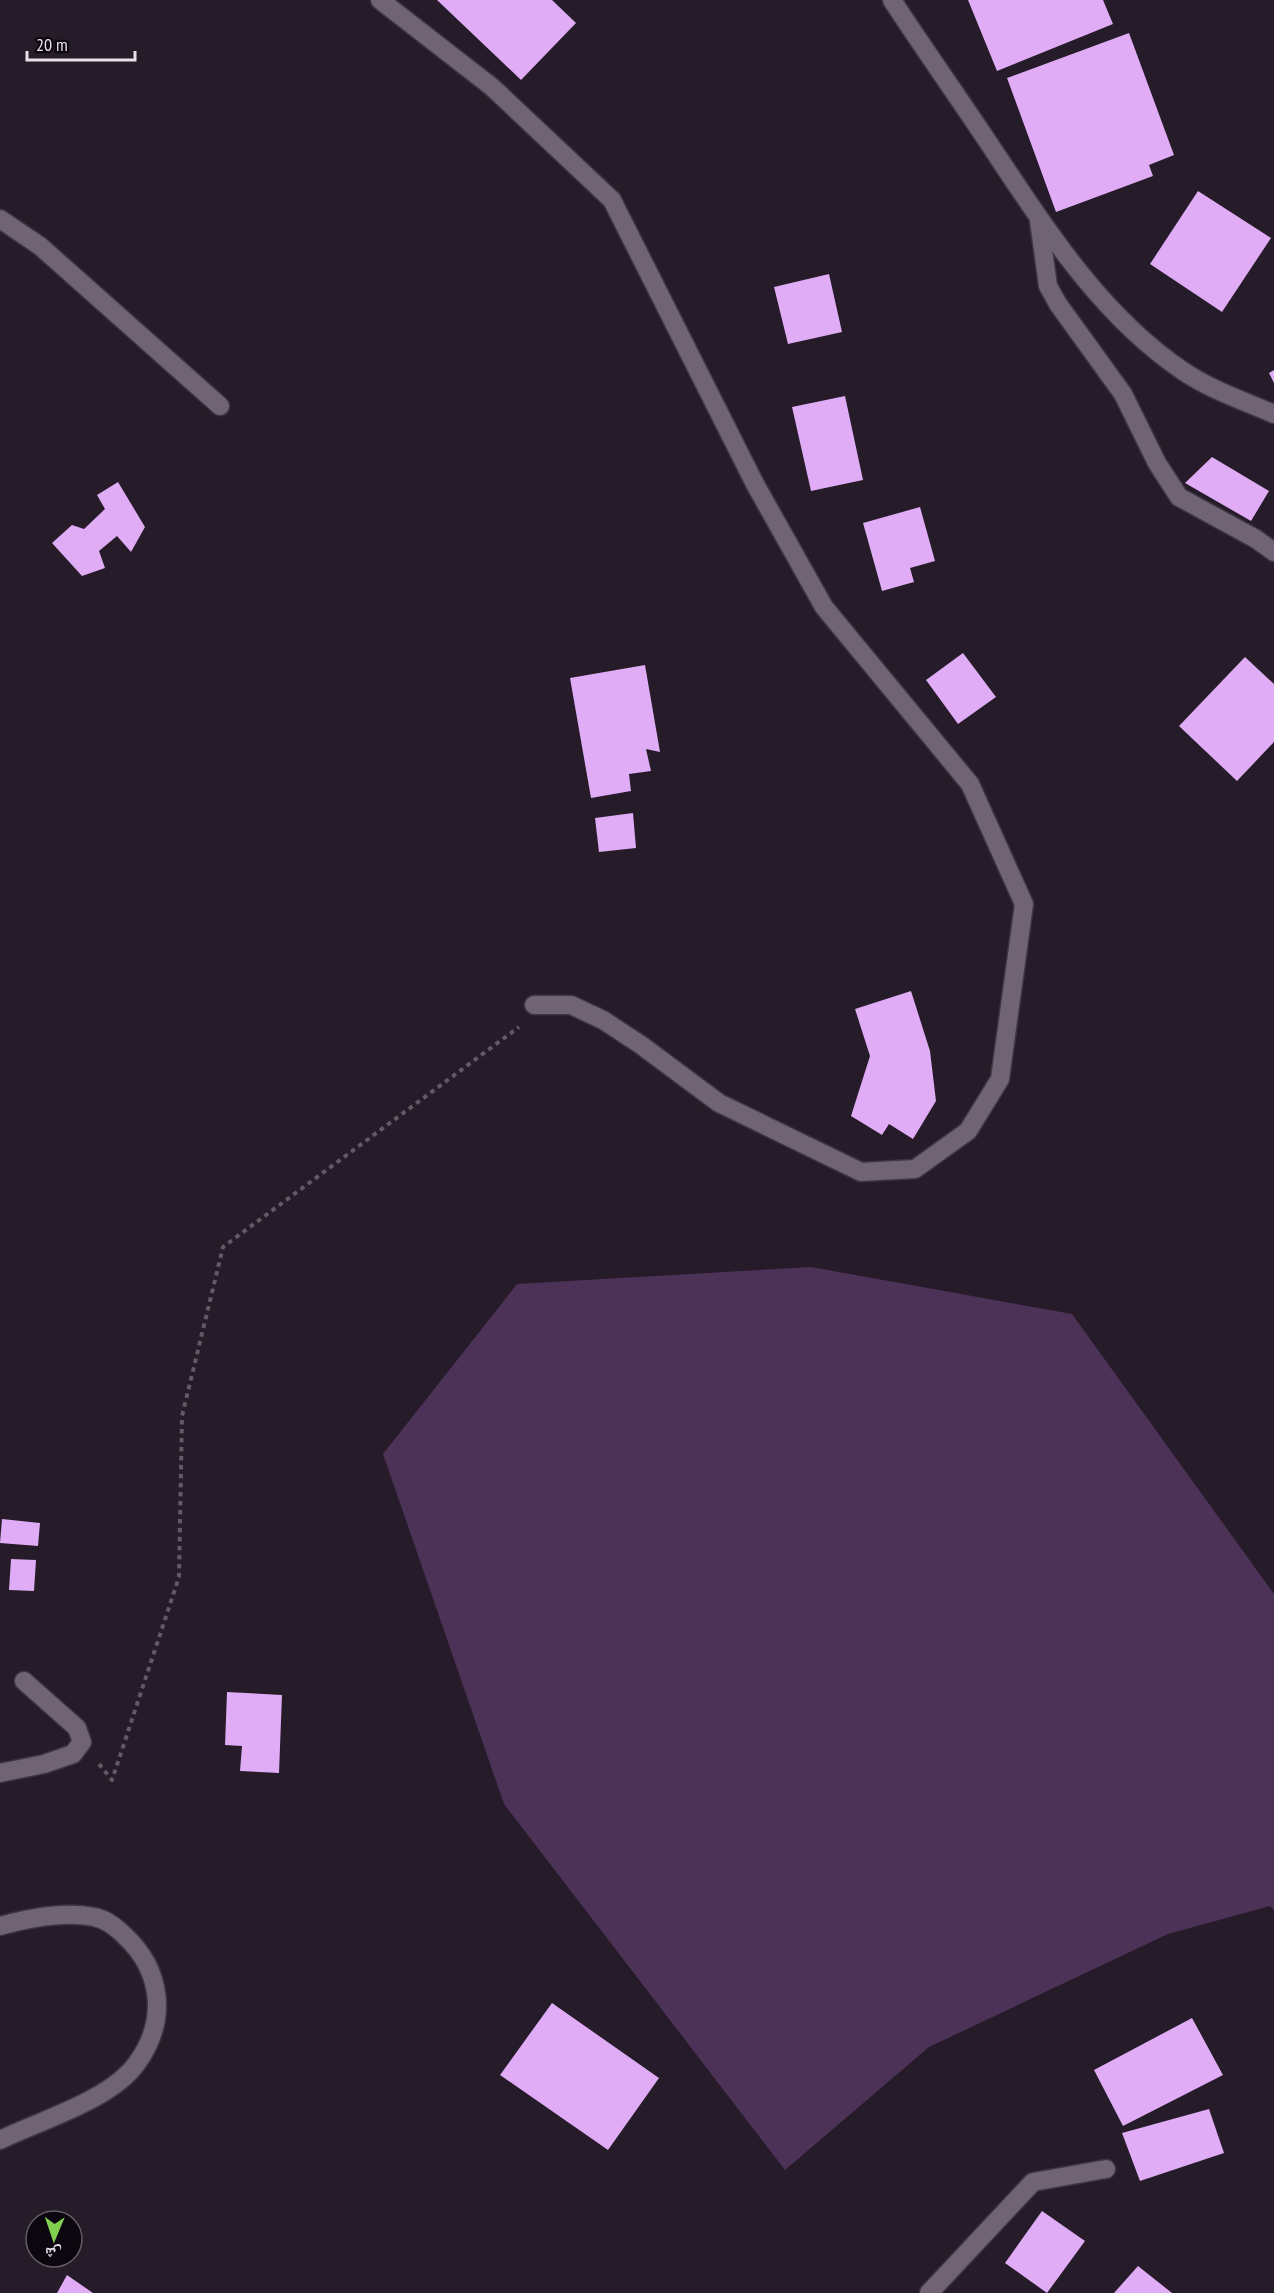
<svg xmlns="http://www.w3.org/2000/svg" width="1274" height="2293" font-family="'PT Sans Narrow','Noto Naskh Arabic',sans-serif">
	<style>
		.green { fill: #4d3258 }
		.building { fill: #dfacf5 }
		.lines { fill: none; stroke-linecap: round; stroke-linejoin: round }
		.minor-casing { stroke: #3e3542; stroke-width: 21 }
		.path { stroke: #625966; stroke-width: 4; stroke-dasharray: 4.5 4.5; stroke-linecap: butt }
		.minor { stroke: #6f6374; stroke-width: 18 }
	</style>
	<rect width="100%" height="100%" fill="#251b29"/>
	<polygon class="green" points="811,1267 1072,1314 1274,1594 1274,1910 1270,1906 1168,1934 929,2047 785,2170 504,1804 383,1454 517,1284"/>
	<g class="building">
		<polygon points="437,0 552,0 576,23 521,80"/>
		<polygon points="968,0 1103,0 1113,24 997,71"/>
		<polygon points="1129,33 1174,155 1149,165 1153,176 1056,212 1007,78"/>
		<polygon points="1198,191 1271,238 1222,312 1150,264"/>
		<polygon points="829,274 842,332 788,344 774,287"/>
		<polygon points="1274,370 1274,383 1269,373"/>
		<polygon points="845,396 863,480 811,491 792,407"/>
		<polygon points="1212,457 1269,491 1251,521 1185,483"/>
		<polygon points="118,482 145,527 131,552 117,536 99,551 105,568 82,576 52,543 72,525 84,529 105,509 97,495"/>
		<polygon points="920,507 935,561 910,568 914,582 882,591 863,523"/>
		<polygon points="963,653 996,697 958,724 926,680"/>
		<polygon points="1245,657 1274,684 1274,742 1237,781 1179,726"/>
		<polygon points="645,665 660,752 646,749 651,771 629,774 631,791 591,798 570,678"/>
		<polygon points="633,813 636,848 599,852 595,818"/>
		<polygon points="911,991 930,1051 936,1101 913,1139 889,1124 882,1135 851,1116 870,1056 855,1009"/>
		<polygon points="2,1519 40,1523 38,1546 0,1543"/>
		<polygon points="11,1559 36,1560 34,1591 9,1590"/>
		<polygon points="227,1692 282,1695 279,1773 240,1771 242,1746 225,1745"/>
		<polygon points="552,2003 659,2078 608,2150 500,2075"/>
		<polygon points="1192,2018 1223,2075 1123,2126 1094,2070"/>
		<polygon points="1209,2109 1224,2153 1140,2181 1122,2133"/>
		<polygon points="1042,2211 1085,2241 1047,2293 1005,2263"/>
		<polygon points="1138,2266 1172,2293 1114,2293"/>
		<polygon points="67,2275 93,2293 57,2293"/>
	</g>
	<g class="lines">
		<g class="minor-casing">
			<g id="minor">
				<polyline points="380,0 492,87 612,200 755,484 824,607 970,784 1024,904 1000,1079 968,1131 915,1169 861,1172 719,1103 641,1045 603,1020 571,1005 534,1005"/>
				<path d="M892 0C922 46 954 91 984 136 1041 221 1097 313 1183 371 1211 390 1244 401 1274 414"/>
				<polyline points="0,219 40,246 220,406"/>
				<polyline points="1039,221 1048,286 1058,304 1123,394 1157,463 1179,497 1256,539 1274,552"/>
				<polyline points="0,1773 44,1764 73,1754 82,1742 77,1728 24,1681"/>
				<path d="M0 1926C29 1918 65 1911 94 1917 106 1919 117 1928 125 1936 162 1971 168 2020 137 2063 111 2100 41 2120 0 2140"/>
				<polyline points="929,2293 1033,2182 1106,2169"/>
			</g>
		</g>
		<polyline class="path" points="99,1764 112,1780 179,1577 182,1416 223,1247 519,1027"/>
		<use href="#minor" class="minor"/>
	</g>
	<g transform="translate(54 2239) rotate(182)"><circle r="28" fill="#0c070e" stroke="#645e66" stroke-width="1.5"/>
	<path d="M0-4.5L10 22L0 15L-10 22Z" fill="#81d050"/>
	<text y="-9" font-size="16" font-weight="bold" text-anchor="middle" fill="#e7e0ea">ش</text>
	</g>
	<path d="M27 51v9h108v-9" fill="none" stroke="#e7e0ea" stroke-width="3"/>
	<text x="36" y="51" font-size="18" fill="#e7e0ea" stroke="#0c070e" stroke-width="4.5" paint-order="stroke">20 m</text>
</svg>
